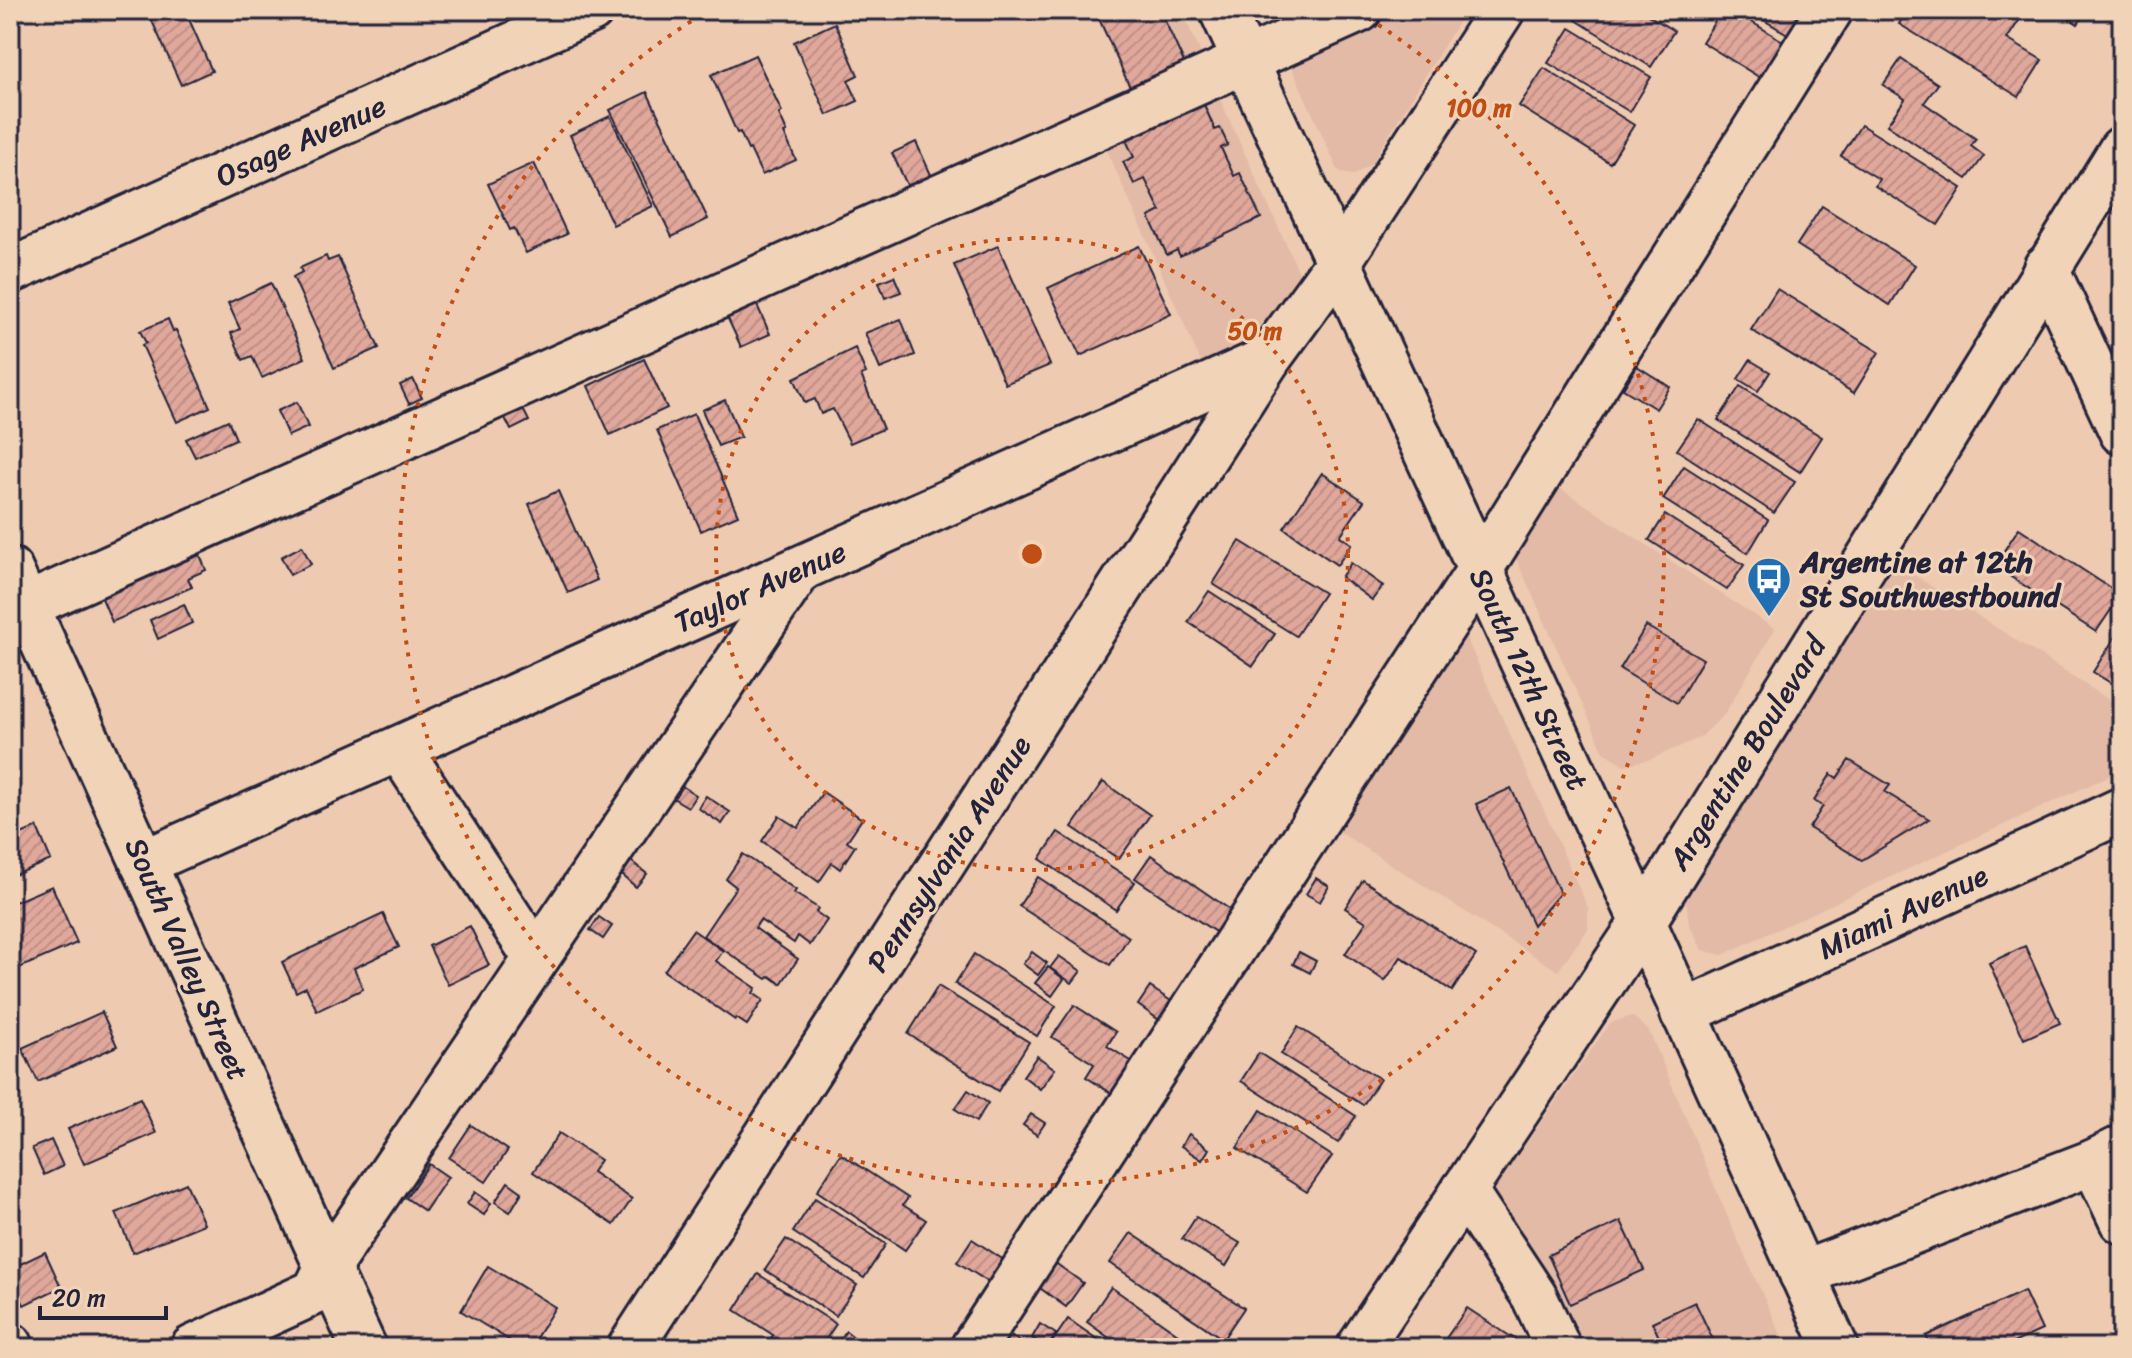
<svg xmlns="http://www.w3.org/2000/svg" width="2132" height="1358" font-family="Sriracha,sans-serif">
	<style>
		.built { fill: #e2baa6 }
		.building { fill: url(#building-hatch); stroke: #22223b; stroke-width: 2 }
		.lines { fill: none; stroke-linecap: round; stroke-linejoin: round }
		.minor-casing { stroke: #22223b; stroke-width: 50 }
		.minor { stroke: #f1d3b7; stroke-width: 44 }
		.ring { fill: none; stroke: #c04e15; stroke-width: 4; stroke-dasharray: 4 8 }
		.labels { text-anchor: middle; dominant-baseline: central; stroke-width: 6; stroke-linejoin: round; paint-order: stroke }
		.street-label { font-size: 30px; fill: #22223b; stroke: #f1d3b7 }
		.poi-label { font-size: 30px; font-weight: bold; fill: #22223b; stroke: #f1d3b7; text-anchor: start }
		.centre { fill: #c04e15; stroke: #f1d3b7; stroke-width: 4 }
		.ring-label { font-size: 24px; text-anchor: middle; font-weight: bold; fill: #c04e15; stroke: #f1d3b7; stroke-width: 6; stroke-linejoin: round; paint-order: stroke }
	</style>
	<defs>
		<pattern id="building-hatch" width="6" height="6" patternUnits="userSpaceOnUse" patternTransform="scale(2)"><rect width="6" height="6" fill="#e0a79b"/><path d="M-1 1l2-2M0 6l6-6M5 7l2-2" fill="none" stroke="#c08f86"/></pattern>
	</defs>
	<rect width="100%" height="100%" fill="#eecab1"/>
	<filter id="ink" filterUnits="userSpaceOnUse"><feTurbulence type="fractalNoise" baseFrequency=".0125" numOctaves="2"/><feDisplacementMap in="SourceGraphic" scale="16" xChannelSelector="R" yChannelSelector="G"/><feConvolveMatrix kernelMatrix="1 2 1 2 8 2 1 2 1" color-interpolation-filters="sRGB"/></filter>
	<g filter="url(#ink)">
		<g class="built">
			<polygon points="1093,10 1181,10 1208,69 1135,102"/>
			<polygon points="1391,10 1466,10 1371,164 1354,175 1346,174 1338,170 1287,57"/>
			<polygon points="1214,86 1300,275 1270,333 1201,362 1101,137"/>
			<polygon points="1555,485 1775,629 1724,715 1701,737 1651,759 1624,765 1604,752 1513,552"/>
			<polygon points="1894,562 2122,708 2122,770 1722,955 1702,950 1689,924 1686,899"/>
			<polygon points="1459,622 1588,908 1588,929 1558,971 1335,829"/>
			<polygon points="1632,1016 1649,1031 1734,1232 1787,1348 1567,1348 1487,1200 1610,1023"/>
		</g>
		<g class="building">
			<polygon points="147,10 185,10 212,71 181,85"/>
			<polygon points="1095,10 1160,10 1187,69 1133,94"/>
			<polygon points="1287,10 1309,10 1291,18"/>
			<polygon points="1582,10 1640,10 1674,31 1651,67 1576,20"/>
			<polygon points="1722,10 1732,10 1786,43 1764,80 1702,42"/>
			<polygon points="1751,10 1807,10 1791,36 1750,12"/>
			<polygon points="1907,10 2019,10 2024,13 2007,39 2042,60 2019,97 1899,24"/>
			<polygon points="2056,10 2087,10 2078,24"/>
			<polygon points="835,23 858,75 848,80 858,101 827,115 794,42"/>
			<polygon points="1570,28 1651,77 1630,112 1548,63"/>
			<polygon points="755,55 782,112 779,114 787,132 784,133 796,160 762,175 750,149 748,150 740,132 737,133 711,75"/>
			<polygon points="1901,59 1938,84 1924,103 1976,139 1971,146 1984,156 1967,179 1887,125 1905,99 1883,85"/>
			<polygon points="1544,68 1634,125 1610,163 1519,106"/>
			<polygon points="647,92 708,219 672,237 610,110"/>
			<polygon points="1202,100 1215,130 1220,128 1228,145 1221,148 1234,176 1240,173 1261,218 1180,256 1177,250 1167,255 1149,217 1161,211 1159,208 1145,179 1134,184 1123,162 1134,157 1124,136"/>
			<polygon points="610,116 653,206 613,225 570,135"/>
			<polygon points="1861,125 1962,188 1938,225 1875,186 1879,179 1841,156"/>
			<polygon points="916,142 932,177 908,187 892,153"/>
			<polygon points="534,163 567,234 526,253 514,228 510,230 488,184"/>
			<polygon points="1822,206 1915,265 1890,305 1797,245"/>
			<polygon points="998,246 1050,365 1005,384 954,265"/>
			<polygon points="1139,246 1171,314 1080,356 1048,288"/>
			<polygon points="326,256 328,261 338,257 379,348 334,368 293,277 302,272 300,268"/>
			<polygon points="894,276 901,292 885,298 879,282"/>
			<polygon points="271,283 305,358 262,378 252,356 243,360 231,333 240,329 228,303"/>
			<polygon points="1777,289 1879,352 1854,393 1751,330"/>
			<polygon points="752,294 770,334 741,347 723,308"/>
			<polygon points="168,319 173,331 176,330 210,407 177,422 142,345 146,343 140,331"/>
			<polygon points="901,319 915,355 880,369 865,333"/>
			<polygon points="855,348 866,373 861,375 883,429 850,443 833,409 821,414 815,399 805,403 794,378"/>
			<polygon points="644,359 667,408 610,435 588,386"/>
			<polygon points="1750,360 1770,372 1758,391 1738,379"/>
			<polygon points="1637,366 1670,387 1656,409 1623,389"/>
			<polygon points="413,379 422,398 409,404 400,385"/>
			<polygon points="1740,386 1822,437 1800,472 1718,420"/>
			<polygon points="725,400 741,437 718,446 702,410"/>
			<polygon points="297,402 308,427 288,436 277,411"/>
			<polygon points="521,405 529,421 511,430 503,414"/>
			<polygon points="694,414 738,515 701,531 657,430"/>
			<polygon points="1698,419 1795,482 1774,513 1677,450"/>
			<polygon points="228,420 236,439 195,457 186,439"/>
			<polygon points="1684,466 1768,520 1748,553 1663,499"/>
			<polygon points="1322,473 1364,501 1340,536 1352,544 1337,565 1284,528"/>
			<polygon points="558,491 597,580 568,593 529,504"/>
			<polygon points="1665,515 1744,565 1727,590 1649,540"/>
			<polygon points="2019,528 2121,595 2096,632 1994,566"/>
			<polygon points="1240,541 1324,593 1296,636 1213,584"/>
			<polygon points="302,546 311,564 290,575 281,557"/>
			<polygon points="177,554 181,562 200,555 206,570 188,578 192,587 112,622 99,591"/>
			<polygon points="1351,563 1383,586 1372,600 1341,577"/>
			<polygon points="1209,591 1275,634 1253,666 1188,622"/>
			<polygon points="184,604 192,623 158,639 150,620"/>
			<polygon points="1646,626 1703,659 1677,703 1620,669"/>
			<polygon points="2117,634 2122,637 2122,690 2093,672"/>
			<polygon points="1849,760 1890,785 1885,792 1929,819 1862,860 1809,828 1823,806 1814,801 1831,774 1837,778"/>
			<polygon points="1103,782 1150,815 1119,859 1072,827"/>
			<polygon points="682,786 696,795 688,807 673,798"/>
			<polygon points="1511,788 1560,893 1533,925 1476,804"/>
			<polygon points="823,792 862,819 847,841 855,846 840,869 832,863 819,882 762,841 779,816 798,828"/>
			<polygon points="706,796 730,812 722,824 698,808"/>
			<polygon points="37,827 51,860 10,877 10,839"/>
			<polygon points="1058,832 1135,882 1116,910 1040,859"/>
			<polygon points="743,854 796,890 794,893 818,908 816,912 827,920 810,945 798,936 794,943 760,920 755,928 798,959 781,984 770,976 767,979 703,936 736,887 726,879"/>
			<polygon points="1151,855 1232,911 1217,933 1135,878"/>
			<polygon points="631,861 647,874 636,887 621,874"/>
			<polygon points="1038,877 1129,937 1110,965 1019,906"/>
			<polygon points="1316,878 1329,886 1320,902 1306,894"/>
			<polygon points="1363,880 1476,955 1452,991 1401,957 1385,981 1345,954 1366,922 1345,908"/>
			<polygon points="52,886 77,943 10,972 10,904"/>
			<polygon points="383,914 399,947 354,968 363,989 317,1011 306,987 296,992 282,962"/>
			<polygon points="599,917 612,926 603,939 590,930"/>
			<polygon points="470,926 489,965 448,985 429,946"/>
			<polygon points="693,930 723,951 716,961 756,988 753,993 763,1000 747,1025 736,1018 735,1020 664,971"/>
			<polygon points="2025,946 2060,1023 2024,1039 1989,963"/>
			<polygon points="1032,952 1047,963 1038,975 1023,964"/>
			<polygon points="1299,952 1316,961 1310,973 1293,964"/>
			<polygon points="974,954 1056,1006 1037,1036 955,984"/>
			<polygon points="1059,956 1081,971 1072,983 1050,968"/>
			<polygon points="1048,967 1064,979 1052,996 1035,983"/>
			<polygon points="938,986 1029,1042 998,1091 908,1034"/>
			<polygon points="1150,987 1174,1003 1162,1022 1138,1005"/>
			<polygon points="1074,1005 1116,1032 1107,1046 1139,1066 1119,1098 1086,1077 1094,1064 1052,1037"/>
			<polygon points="102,1012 117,1046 38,1082 22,1048"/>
			<polygon points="1298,1027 1380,1079 1363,1105 1281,1054"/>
			<polygon points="1259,1053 1356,1116 1338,1143 1241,1081"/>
			<polygon points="1037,1056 1055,1069 1040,1089 1023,1076"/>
			<polygon points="968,1090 988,1103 976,1122 955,1109"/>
			<polygon points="140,1098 156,1133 84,1164 68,1129"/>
			<polygon points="1261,1110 1332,1156 1307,1192 1237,1148"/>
			<polygon points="1031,1114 1045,1123 1037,1135 1023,1125"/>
			<polygon points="471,1125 508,1150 486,1182 449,1158"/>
			<polygon points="559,1133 600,1160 592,1172 632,1199 614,1225 533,1172"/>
			<polygon points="1189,1134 1209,1149 1202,1160 1181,1146"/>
			<polygon points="51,1140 63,1166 44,1175 32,1148"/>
			<polygon points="841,1154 908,1198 903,1205 926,1220 905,1250 817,1191"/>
			<polygon points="429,1164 448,1177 425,1211 406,1198"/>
			<polygon points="508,1182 522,1192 510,1212 495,1202"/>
			<polygon points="186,1183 204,1224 133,1253 116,1213"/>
			<polygon points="475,1192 491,1203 484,1215 467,1204"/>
			<polygon points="815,1198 886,1244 864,1278 793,1232"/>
			<polygon points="1196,1217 1240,1243 1226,1266 1182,1239"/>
			<polygon points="1621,1221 1644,1270 1570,1304 1548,1255"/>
			<polygon points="1131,1233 1244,1308 1223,1339 1110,1263"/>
			<polygon points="786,1239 857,1285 836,1316 765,1270"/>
			<polygon points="972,1239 1007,1262 993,1285 957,1262"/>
			<polygon points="45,1252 61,1287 24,1305 10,1276 10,1269"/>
			<polygon points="1050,1259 1083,1283 1066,1307 1033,1283"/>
			<polygon points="488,1266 555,1307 530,1348 522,1348 461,1311"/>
			<polygon points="758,1274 836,1324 820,1348 765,1348 773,1335 735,1310"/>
			<polygon points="1111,1287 1192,1344 1189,1348 1123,1348 1087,1322"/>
			<polygon points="2024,1291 2042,1330 2002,1348 1931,1348 1926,1336"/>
			<polygon points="1695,1302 1717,1348 1664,1348 1652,1322"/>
			<polygon points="1467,1308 1528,1348 1448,1348 1442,1344"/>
			<polygon points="1068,1319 1110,1348 1048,1348"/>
			<polygon points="1040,1324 1056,1334 1047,1348 1032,1338"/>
			<polygon points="1003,1330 1029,1348 991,1348"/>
			<polygon points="846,1331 861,1343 858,1348 834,1348"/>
		</g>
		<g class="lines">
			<g class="minor-casing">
				<g id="minor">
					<polyline points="1222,10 1643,922 1836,1348"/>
					<polyline points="2046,268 2122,432"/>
					<polyline points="10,271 591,10"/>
					<polyline points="10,570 364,1348"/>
					<polyline points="10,613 1359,10"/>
					<polyline points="400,750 536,958"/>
					<polyline points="143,863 1268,359"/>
					<polyline points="1683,1013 2122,810"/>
					<polyline points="2122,1148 2094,1162 2122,1221"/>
					<polyline points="1464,1190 1534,1296 1558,1348"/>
					<polyline points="1802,1274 2094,1162"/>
					<polyline points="10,1345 11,1348"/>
					<polyline points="193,1348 315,1292 327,1268 800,569"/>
					<polyline points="630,1348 1268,359 1338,263 1502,10"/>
					<polyline points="973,1348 1479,571 1830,10"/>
					<polyline points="1359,1348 1643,922 2122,149"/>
				</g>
			</g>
			<use href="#minor" class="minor"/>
		</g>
	</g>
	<g class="ring">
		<circle cx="1032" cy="554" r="316"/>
		<path d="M1358 12A632 632 0 1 1 706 12"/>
	</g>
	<defs>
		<g id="bus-pin" transform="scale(2.3)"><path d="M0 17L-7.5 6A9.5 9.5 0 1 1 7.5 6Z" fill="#1f6fb2" stroke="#f1d3b7"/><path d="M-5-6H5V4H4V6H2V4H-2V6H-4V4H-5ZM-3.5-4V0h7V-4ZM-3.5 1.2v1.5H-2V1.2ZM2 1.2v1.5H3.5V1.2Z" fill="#fff"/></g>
	</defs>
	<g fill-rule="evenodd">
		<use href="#bus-pin" x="1769" y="579"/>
	</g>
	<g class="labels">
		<g class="street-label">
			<text transform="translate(301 141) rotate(-24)">Osage Avenue</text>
			<text transform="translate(760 587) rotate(-24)">Taylor Avenue</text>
			<text transform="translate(1529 679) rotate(65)">South 12th Street</text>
			<text transform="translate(1747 753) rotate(-58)">Argentine Boulevard</text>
			<text transform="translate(949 854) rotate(-57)">Pennsylvania Avenue</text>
			<text transform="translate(1903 912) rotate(-25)">Miami Avenue</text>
			<text transform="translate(187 959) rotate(66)">South Valley Street</text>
		</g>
		<g class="poi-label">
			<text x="1800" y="562">Argentine at 12th<tspan x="1800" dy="34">St Southwestbound</tspan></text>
		</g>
	</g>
	<circle cx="1032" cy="554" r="12" class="centre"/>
	<g class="ring-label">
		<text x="1479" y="116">100 m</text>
		<text x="1255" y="339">50 m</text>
	</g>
	<rect width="2132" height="1358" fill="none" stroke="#f1d3b7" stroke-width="40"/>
	<rect x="20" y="20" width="2092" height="1318" fill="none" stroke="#22223b" stroke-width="3" filter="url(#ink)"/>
	<path d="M40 1306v12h126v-12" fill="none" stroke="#22223b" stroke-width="4"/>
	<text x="52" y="1306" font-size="24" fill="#22223b" stroke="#f1d3b7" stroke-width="6" paint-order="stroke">20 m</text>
</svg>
